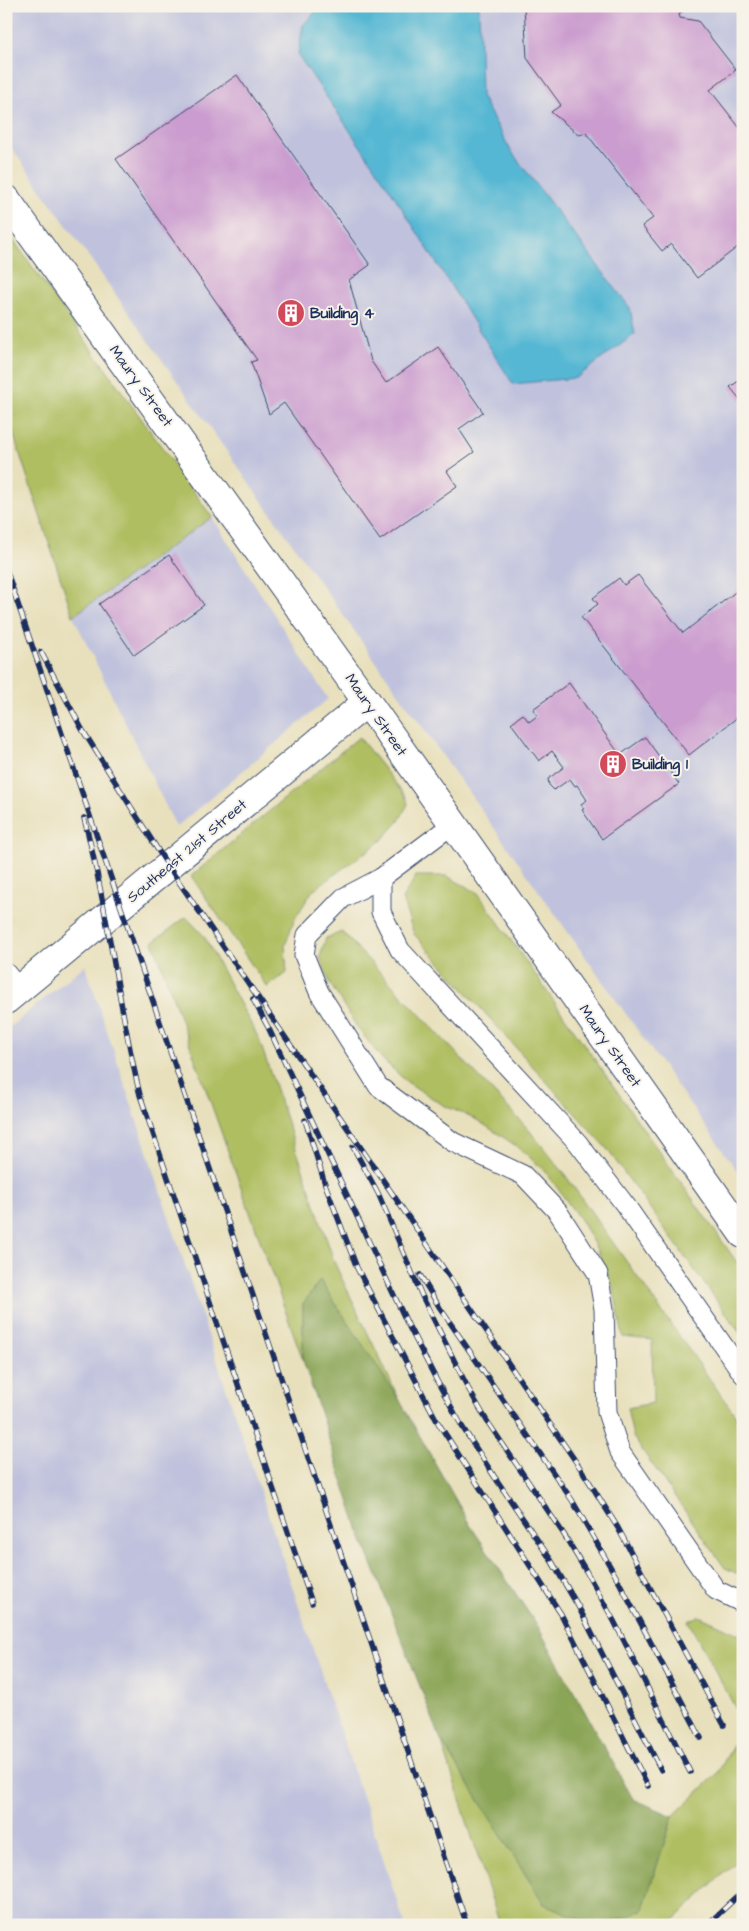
<svg xmlns="http://www.w3.org/2000/svg" width="749" height="1931" font-family="'Architects Daughter',sans-serif">
	<style>
		.industrial { fill: #c0c2dd }
		.green { fill: #afbe61; stroke: #657660 }
		.forest { fill: #8ba557; stroke: #536a5a }
		.water { fill: #54b7d3; stroke: #387398 }
		.building { fill: #cb9ccf }
		.lines { fill: none; stroke-linecap: round; stroke-linejoin: round }
		.lane-casing { stroke: #3a4a6c; stroke-width: 21 }
		.street-casing { stroke: #3a4a6c; stroke-width: 30 }
		.secondary-casing { stroke: #3a4a6c; stroke-width: 30 }
		.lane { stroke: #fff; stroke-width: 19 }
		.street { stroke: #fff; stroke-width: 28 }
		.secondary { stroke: #fff; stroke-width: 28 }
		.rail-casing { stroke: #1b2f5e; stroke-width: 5.5 }
		.rail { stroke: #f7f3e8; stroke-width: 4; stroke-dasharray: 11; stroke-linecap: butt }
		.labels { text-anchor: middle; dominant-baseline: central; stroke-width: 4; stroke-linejoin: round; paint-order: stroke }
		.poi-label { font-size: 15px; font-weight: bold; fill: #1b2f5e; stroke: #f7f3e8; text-anchor: start }
		.street-label { font-size: 15px; fill: #1b2f5e; stroke: #f7f3e8 }
	</style>
	<rect width="100%" height="100%" fill="#f7f3e8"/>
	<filter id="ink" filterUnits="userSpaceOnUse"><feTurbulence type="fractalNoise" baseFrequency=".02" numOctaves="2"/><feDisplacementMap in="SourceGraphic" scale="10" xChannelSelector="R" yChannelSelector="G"/><feConvolveMatrix kernelMatrix="1 2 1 2 8 2 1 2 1" color-interpolation-filters="sRGB"/></filter>
	<filter id="wash" filterUnits="userSpaceOnUse"><feTurbulence type="fractalNoise" baseFrequency=".0096" numOctaves="4" result="noise"/><feDisplacementMap in="SourceGraphic" scale="20" xChannelSelector="R" yChannelSelector="G"/><feGaussianBlur stdDeviation="1.12" result="paint"/><feColorMatrix in="noise" values="0 0 0 0 0 0 0 0 0 0 0 0 0 0 0 0 0 1.4 0 .05"/><feComposite in="paint" operator="in"/></filter>
	<g filter="url(#wash)">
		<rect width="100%" height="100%" fill="#e8e0bc"/>
		<g class="industrial">
			<polygon points="6,6 743,6 743,1179 6,140"/>
			<polygon points="212,517 328,699 176,827 73,616"/>
			<polygon points="85,965 405,1925 6,1925 6,1030"/>
		</g>
		<g class="green">
			<polygon points="6,230 212,517 73,616 6,412"/>
			<polygon points="359,737 406,797 408,804 399,821 381,841 313,890 294,920 285,946 287,973 267,987 191,876"/>
			<polygon points="416,876 447,876 478,893 743,1271 743,1337 607,1149 414,934 402,899"/>
			<polygon points="186,917 204,936 259,1039 335,1264 400,1401 320,1281 303,1304 303,1360 153,942"/>
			<polygon points="342,932 529,1130 563,1172 743,1426 743,1576 725,1568 633,1437 627,1408 653,1403 652,1340 623,1337 614,1291 600,1255 581,1221 545,1171 518,1147 477,1120 443,1105 407,1082 383,1060 357,1027 329,982 320,957 326,938"/>
			<polygon points="699,1616 743,1636 743,1722 688,1621"/>
			<polygon points="743,1728 743,1855 669,1925 604,1925 642,1911 673,1816 717,1774"/>
			<polygon points="441,1740 544,1904 595,1925 500,1925"/>
		</g>
		<polygon class="forest" points="320,1280 400,1401 470,1525 538,1627 633,1799 673,1816 642,1911 604,1925 595,1925 544,1904 441,1740 358,1528 303,1360 303,1304"/>
		<polygon class="water" points="321,6 479,6 481,96 511,151 630,308 635,334 576,378 513,384 391,191 298,55 303,25"/>
		<g id="blocks">
			<g class="building">
				<polygon points="524,6 688,6 679,14 680,18 698,21 736,70 710,90 743,132 743,243 697,278 671,244 662,251 642,226 653,218 586,133 579,135 551,112 561,105 527,58"/>
				<polygon points="237,75 370,265 349,280 371,361 386,383 438,347 483,412 459,429 474,452 447,471 457,486 380,540 284,403 269,414 251,362 257,360 116,159"/>
				<polygon points="743,378 743,403 730,387"/>
				<polygon points="169,555 204,605 134,655 99,604"/>
				<polygon points="638,575 683,633 743,586 743,713 689,755 581,617 598,604 593,598 619,578 624,585"/>
				<polygon points="569,683 620,755 645,737 679,784 602,839 582,810 584,809 581,804 587,800 577,785 575,786 570,779 554,790 549,785 548,779 564,767 552,751 539,761 511,723 523,714 529,722 537,716 533,709"/>
			</g>
		</g>
	</g>
	<g filter="url(#ink)">
		<use href="#blocks" fill-opacity="0" stroke="#3a4a6c" stroke-width="1"/>
		<g class="lines">
			<g class="lane-casing">
				<g id="lane">
					<polyline points="453,824 381,878 343,898 307,935 304,955 319,992 378,1086 453,1142 523,1175 558,1212 598,1274 604,1309 607,1412 620,1452 716,1590 743,1603"/>
					<polyline points="381,878 381,912 400,950 578,1143 626,1206 743,1374"/>
					<polyline points="6,973 19,989"/>
				</g>
			</g>
			<g class="street-casing">
				<polyline id="street" points="6,1000 367,702"/>
			</g>
			<g class="secondary-casing">
				<polyline id="secondary" points="6,199 367,702 743,1234"/>
			</g>
			<use href="#lane" class="lane"/>
			<use href="#street" class="street"/>
			<use href="#secondary" class="secondary"/>
			<g class="rail-casing">
				<g id="rail">
					<polyline points="6,569 467,1925"/>
					<polyline points="41,652 82,729 168,866 585,1475 618,1528 724,1725"/>
					<path d="M84 818C108 909 118 1004 140 1095L312 1603"/>
					<polyline points="253,999 269,1029 408,1325 437,1381 463,1428 494,1476 551,1560 578,1606 661,1770"/>
					<polyline points="305,1120 325,1184 357,1268 437,1421 561,1614 648,1786"/>
					<polyline points="353,1147 378,1193 422,1296 468,1388 487,1421 563,1533 586,1571 614,1621 690,1772"/>
					<polyline points="420,1275 440,1308 572,1500 618,1580 701,1738"/>
					<polyline points="707,1925 743,1891"/>
				</g>
			</g>
			<use href="#rail" class="rail"/>
		</g>
	</g>
	<defs>
		<g id="building-disc" transform="scale(1.4375)"><circle r="9.5" fill="#d1495b" stroke="#f7f3e8"/><path d="M-4-6H4V6H1V3H-1V6H-4ZM-2.5-4.3h1.7v1.8h-1.7ZM.8-4.3h1.7v1.8H.8ZM-2.5-1h1.7V.8h-1.7ZM.8-1h1.7V.8H.8Z" fill="#fff"/></g>
	</defs>
	<g fill-rule="evenodd">
		<use href="#building-disc" x="291" y="313"/>
		<use href="#building-disc" x="613" y="764"/>
	</g>
	<g class="labels">
		<g class="poi-label">
			<text x="310" y="313">Building 4</text>
			<text x="632" y="764">Building 1</text>
		</g>
		<g class="street-label">
			<text transform="translate(141 386) rotate(54)">Maury Street</text>
			<text transform="translate(376 715) rotate(55)">Maury Street</text>
			<text transform="translate(187 851) rotate(-40)">Southeast 21st Street</text>
			<text transform="translate(610 1046) rotate(55)">Maury Street</text>
		</g>
	</g>
	<rect width="749" height="1931" fill="none" stroke="#f7f3e8" stroke-width="25"/>
</svg>
